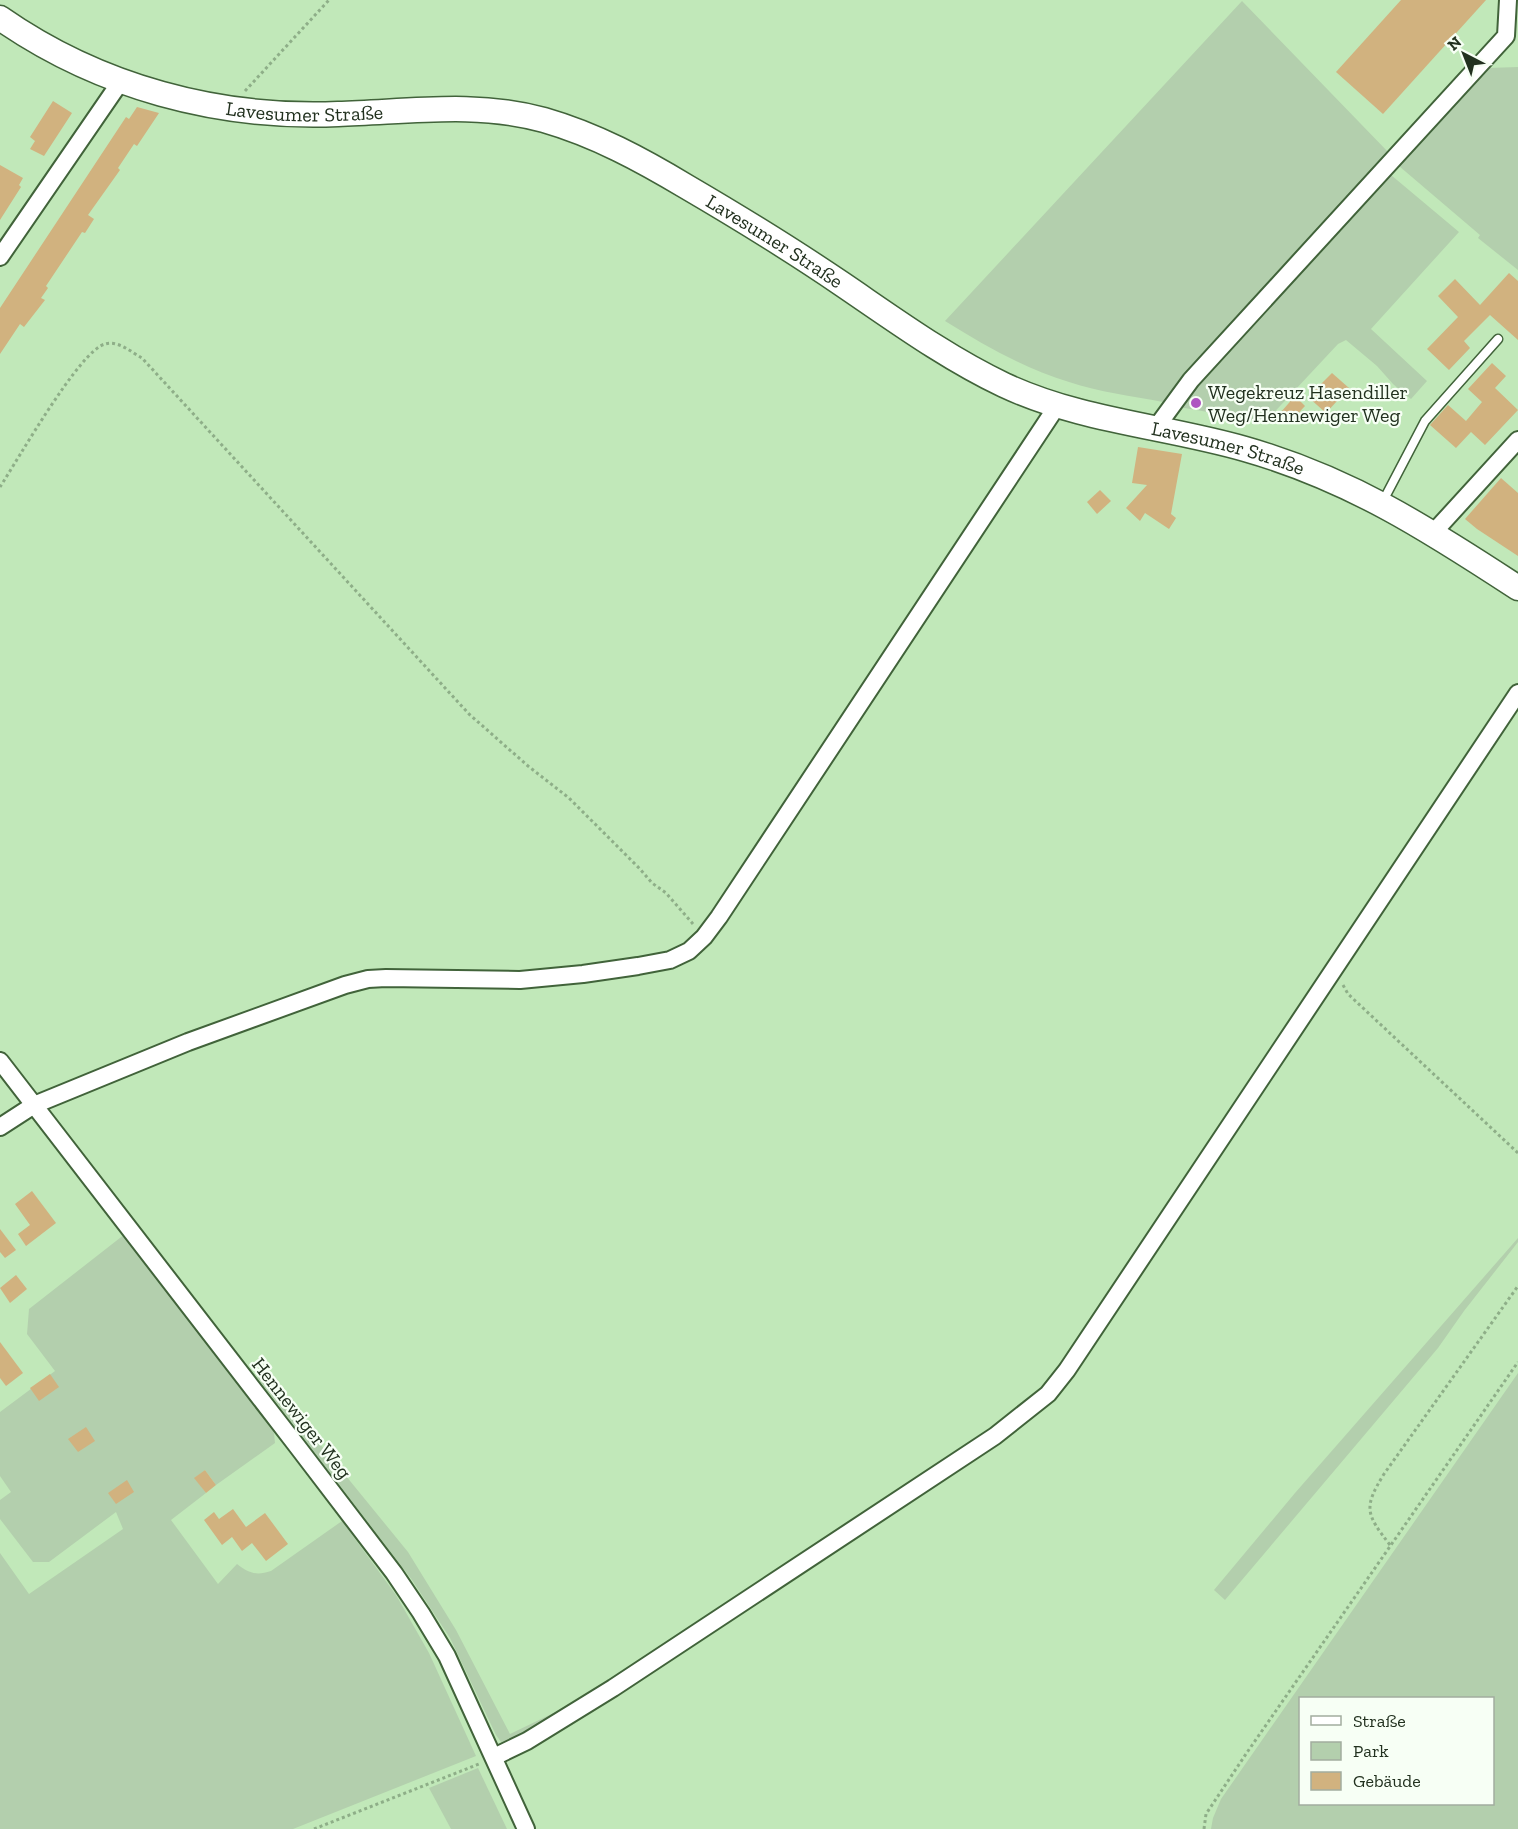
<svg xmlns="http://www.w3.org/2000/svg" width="1518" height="1829" font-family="'Zilla Slab',serif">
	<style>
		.green { fill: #b3cfad; fill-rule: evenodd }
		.building { fill: #d1b27f }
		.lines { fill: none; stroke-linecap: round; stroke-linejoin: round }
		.lane-casing { stroke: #41633a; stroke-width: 11 }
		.street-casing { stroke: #41633a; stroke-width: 20 }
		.secondary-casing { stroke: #41633a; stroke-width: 27 }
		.path { stroke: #8eae88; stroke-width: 3; stroke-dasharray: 3 3; stroke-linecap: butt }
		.lane { stroke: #fff; stroke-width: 8 }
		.street { stroke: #fff; stroke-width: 16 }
		.secondary { stroke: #fff; stroke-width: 24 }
		.poi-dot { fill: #ae55c1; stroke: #f7fff5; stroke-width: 2 }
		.labels { text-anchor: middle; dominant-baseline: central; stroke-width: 4.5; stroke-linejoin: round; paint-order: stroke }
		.street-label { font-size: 20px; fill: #22311f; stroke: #f7fff5 }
		.poi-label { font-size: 20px; fill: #22311f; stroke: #f7fff5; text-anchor: start }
	</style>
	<rect width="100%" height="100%" fill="#c1e8b9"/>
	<g class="green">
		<path d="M1242 1 1390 154 1163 402C1132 396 1099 392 1069 382 1024 368 985 346 945 321Z"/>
		<polygon points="1518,67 1518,270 1478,238 1480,235 1399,166 1488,68"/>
		<polygon points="1391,175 1459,232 1371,329 1427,381 1411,399 1393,384 1377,366 1346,340 1338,344 1265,422 1179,407"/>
		<path d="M125 1234 274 1433 275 1443 216 1485 205 1470 195 1478 206 1493 171 1520 218 1584 237 1564C249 1573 256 1576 271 1571L342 1521 396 1595 429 1653 476 1756 293 1829H0V1553L29 1594 123 1529 116 1512 49 1562H33L0 1519V1500L11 1492 0 1476V1412L55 1371 27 1334 29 1309Z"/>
		<polygon points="1518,1238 1518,1242 1464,1311 1438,1348 1225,1600 1214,1590 1295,1493"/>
		<polygon points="262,1373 408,1552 456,1630 510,1734 566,1707 513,1740 501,1742 496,1735 450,1638 412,1580 257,1377"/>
		<path d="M1518 1373V1829H1211L1213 1818 1221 1799ZM1492 1698V1804H1300V1698Z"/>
		<polygon points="478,1768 507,1829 451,1829 429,1788"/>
	</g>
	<g class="building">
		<polygon points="1401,0 1486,0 1383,114 1336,72"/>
		<polygon points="53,101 72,113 44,156 30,149 35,141 30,137"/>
		<polygon points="137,107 159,113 137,146 134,144 118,168 120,170 88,215 94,219 85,233 82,232 46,286 48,288 41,298 45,300 24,327 20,324 0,354 0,308 126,117 129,119"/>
		<polygon points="0,165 23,178 19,185 21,187 0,220"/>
		<polygon points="1509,273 1518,281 1518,340 1490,315 1464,341 1470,348 1449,370 1427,349 1458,317 1438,296 1455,279 1480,305"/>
		<polygon points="1492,363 1506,376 1495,388 1518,410 1485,445 1471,432 1456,448 1430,425 1448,405 1466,421 1482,402 1468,389"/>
		<polygon points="1332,373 1349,388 1326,413 1308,397"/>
		<polygon points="1295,396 1305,406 1291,421 1281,412"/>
		<polygon points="1138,447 1182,454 1171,514 1176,518 1169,529 1145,513 1140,521 1126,508 1147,485 1132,483"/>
		<polygon points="1501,478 1518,493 1518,556 1477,529 1465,519"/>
		<polygon points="1100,490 1111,501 1097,514 1087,502"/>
		<polygon points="32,1191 56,1223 26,1246 18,1234 30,1225 15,1204"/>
		<polygon points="0,1229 16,1250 5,1258 0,1252"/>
		<polygon points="16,1275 27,1289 10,1303 0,1288"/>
		<polygon points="0,1342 23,1373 6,1386 0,1378"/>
		<polygon points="50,1374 59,1387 39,1401 30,1388"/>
		<polygon points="86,1427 95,1441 78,1452 68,1439"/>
		<polygon points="205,1470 216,1485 206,1493 194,1478"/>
		<polygon points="127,1480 134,1492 116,1504 108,1493"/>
		<polygon points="233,1509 246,1527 265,1513 288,1544 266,1561 252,1543 242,1551 232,1537 222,1545 204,1520 214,1512 219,1519"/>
	</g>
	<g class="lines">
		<g class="lane-casing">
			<polyline id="lane" points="1382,503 1425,421 1498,339"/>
		</g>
		<g class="street-casing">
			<g id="street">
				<polyline points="0,257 121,81"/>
				<polyline points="1155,429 1191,380 1506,36 1508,0"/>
				<polyline points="1433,533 1518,440"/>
				<polyline points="0,1061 297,1446 394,1573 421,1613 447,1656 526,1829"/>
				<polyline points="0,1127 34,1105 188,1042 345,985 368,979 386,978 520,980 583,974 638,966 670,960 689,951 704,937 719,917 1057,406"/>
				<polyline points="494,1757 527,1741 613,1688 995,1436 1048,1394 1067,1370 1518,693"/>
			</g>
		</g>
		<g class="secondary-casing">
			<g id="secondary">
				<path id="s1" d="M0 18C99 87 218 119 338 114 408 112 476 101 544 120 596 135 642 160 687 187 740 218 792 250 842 284 895 320 947 358 1004 385 1081 421 1165 426 1245 449 1350 479 1428 529 1518 588"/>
			</g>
		</g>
		<g class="path">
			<polyline points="245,91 329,0"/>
			<path d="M0 487C17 461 80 350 105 344 118 340 131 352 142 358L469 714 528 766 569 798 640 869 652 883 666 893 693 924"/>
			<polyline points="1343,985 1348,994 1518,1153"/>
			<path d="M1390 1545C1366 1514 1363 1508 1384 1474L1518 1286"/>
			<polyline points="314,1829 479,1764"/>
			<polyline points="1204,1829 1206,1814 1248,1751 1518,1362"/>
		</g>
		<use href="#lane" class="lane"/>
		<use href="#street" class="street"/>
		<use href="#secondary" class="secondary"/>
	</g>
	<circle class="poi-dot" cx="1196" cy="403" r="6"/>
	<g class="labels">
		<g class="street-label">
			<text stroke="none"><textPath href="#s1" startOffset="324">Lavesumer Straße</textPath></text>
			<text stroke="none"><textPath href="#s1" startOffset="826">Lavesumer Straße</textPath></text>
			<text stroke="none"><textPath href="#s1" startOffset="1330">Lavesumer Straße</textPath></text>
			<text transform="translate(302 1418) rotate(52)">Hennewiger Weg</text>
		</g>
		<g class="poi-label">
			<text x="1208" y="392">Wegekreuz Hasendiller<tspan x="1208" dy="23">Weg/Hennewiger Weg</tspan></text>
		</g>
	</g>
	<rect x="1299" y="1697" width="195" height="108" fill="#f7fff5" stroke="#a2ad9f" stroke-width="1.5"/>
	<rect x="1311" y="1716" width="30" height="9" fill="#ffffff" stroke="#a2ad9f" stroke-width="1.5"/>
	<text x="1353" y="1727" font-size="18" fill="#22311f">Straße</text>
	<rect x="1311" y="1742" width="30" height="18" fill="#b3cfad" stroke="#a2ad9f" stroke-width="1.5"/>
	<text x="1353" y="1757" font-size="18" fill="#22311f">Park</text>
	<rect x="1311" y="1772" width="30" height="18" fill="#d1b27f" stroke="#a2ad9f" stroke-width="1.5"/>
	<text x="1353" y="1787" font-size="18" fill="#22311f">Gebäude</text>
	<g transform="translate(1464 54) rotate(318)" stroke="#f7fff5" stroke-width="4.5" paint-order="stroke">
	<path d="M0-4.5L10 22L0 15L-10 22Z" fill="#22311f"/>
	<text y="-9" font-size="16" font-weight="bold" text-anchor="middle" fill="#22311f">N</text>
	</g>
</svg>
